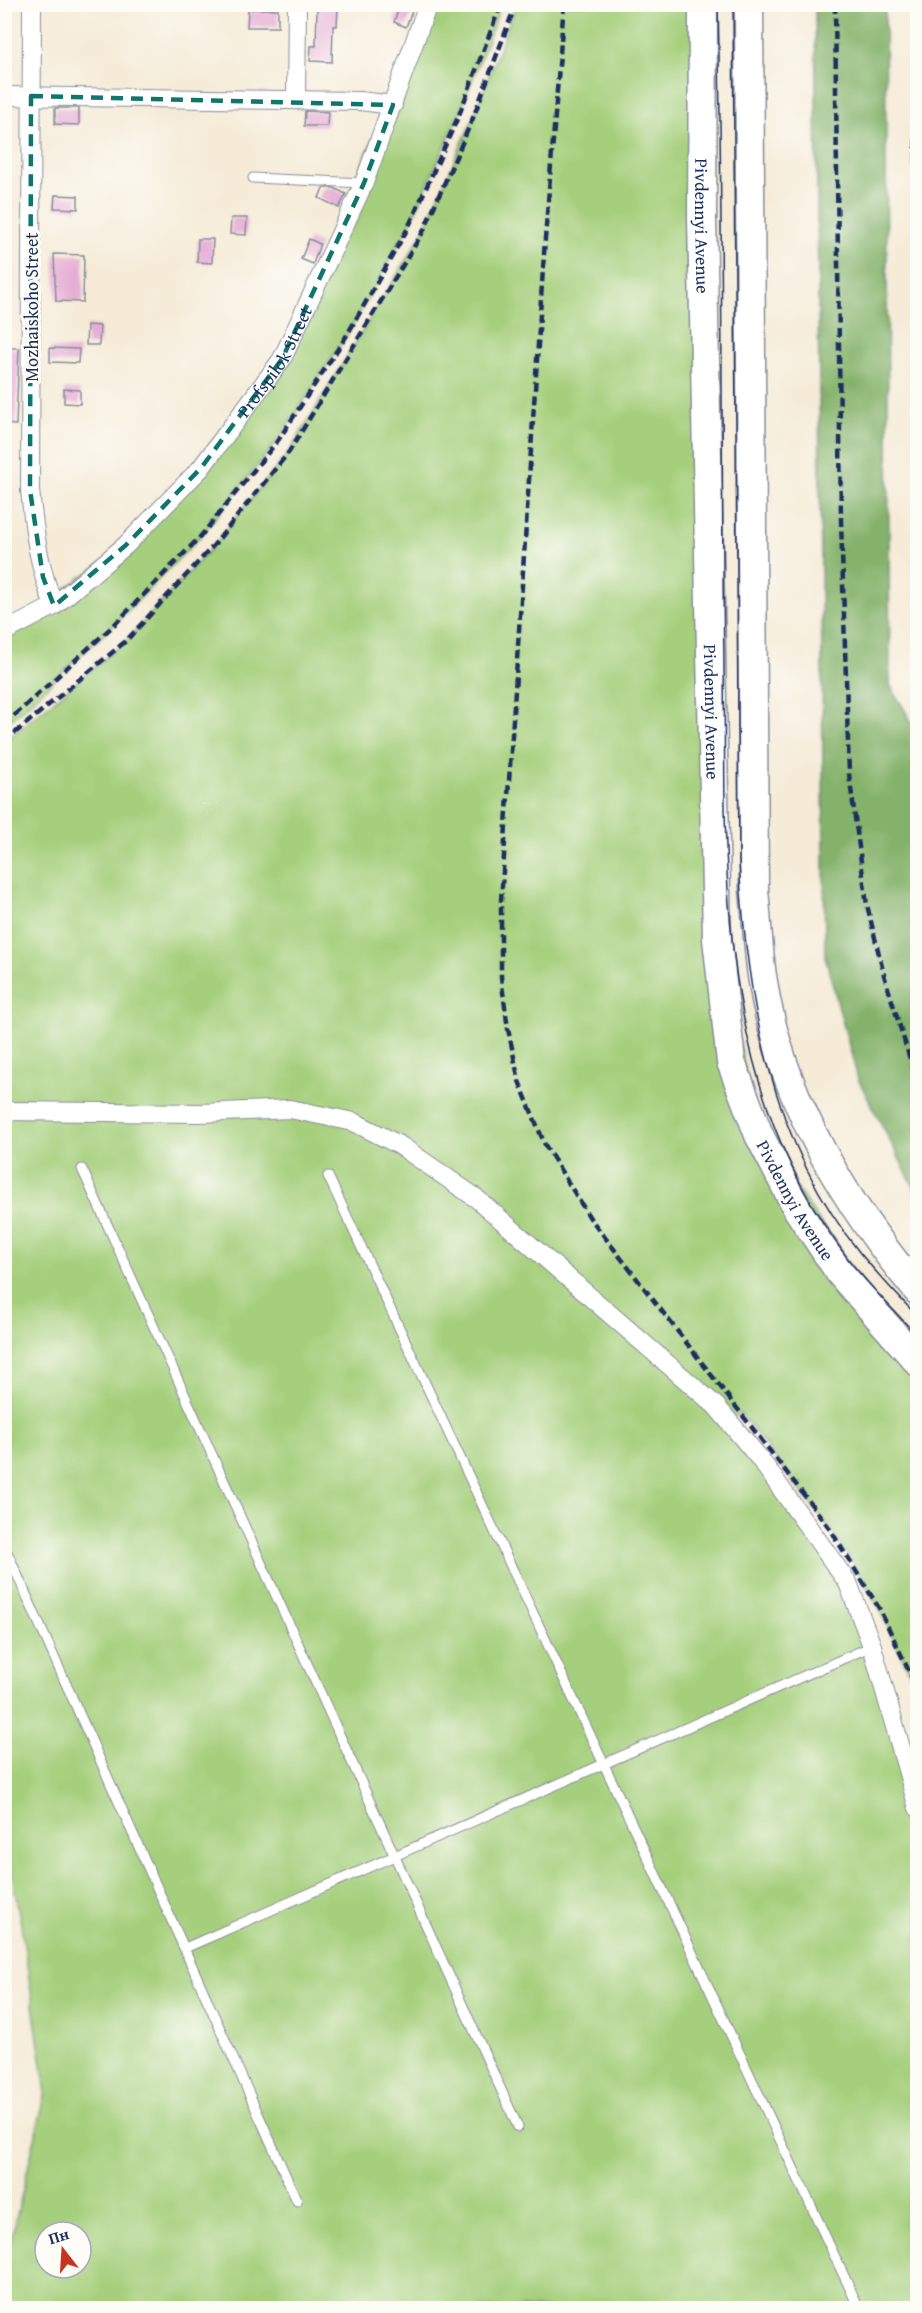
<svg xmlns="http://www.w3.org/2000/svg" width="922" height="2313" font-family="'Gentium Book Plus',serif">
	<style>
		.green { fill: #a5cf7b; stroke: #607f6c; stroke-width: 1.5; fill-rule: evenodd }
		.forest { fill: #84b26b; stroke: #507064; stroke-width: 1.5 }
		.building { fill: #e5aed4 }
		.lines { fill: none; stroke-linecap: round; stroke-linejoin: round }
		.lane-casing { stroke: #888d9a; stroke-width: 11 }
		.street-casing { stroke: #888d9a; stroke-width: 20 }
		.primary-casing { stroke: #888d9a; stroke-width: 31 }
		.lane { stroke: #fff; stroke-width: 9 }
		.street { stroke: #fff; stroke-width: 18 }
		.primary { stroke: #fff; stroke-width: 28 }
		.tram { stroke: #1b2f5e; stroke-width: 1.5 }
		.rail { stroke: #1b2f5e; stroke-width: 4.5; stroke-dasharray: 9 4.5; stroke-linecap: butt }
		.marked { fill: none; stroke: #0f766e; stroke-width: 4.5; stroke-dasharray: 12 8; stroke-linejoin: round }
		.labels { text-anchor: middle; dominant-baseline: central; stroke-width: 6; stroke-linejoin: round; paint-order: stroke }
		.street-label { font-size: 18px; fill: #1b2f5e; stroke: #fdfcf7 }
	</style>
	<rect width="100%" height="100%" fill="#fdfcf7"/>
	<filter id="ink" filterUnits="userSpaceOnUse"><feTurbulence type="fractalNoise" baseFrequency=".0167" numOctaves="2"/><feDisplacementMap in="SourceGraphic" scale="12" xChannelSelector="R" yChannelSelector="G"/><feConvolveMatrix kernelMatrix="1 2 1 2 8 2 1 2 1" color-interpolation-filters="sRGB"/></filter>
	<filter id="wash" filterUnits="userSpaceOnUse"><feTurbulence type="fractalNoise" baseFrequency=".008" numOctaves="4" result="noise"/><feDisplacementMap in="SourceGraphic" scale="24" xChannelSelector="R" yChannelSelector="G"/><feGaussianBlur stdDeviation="1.35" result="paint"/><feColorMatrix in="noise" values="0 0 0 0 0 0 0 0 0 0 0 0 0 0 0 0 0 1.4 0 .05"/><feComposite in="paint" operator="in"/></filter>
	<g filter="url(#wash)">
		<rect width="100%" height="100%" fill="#f5ebd7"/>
		<g class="green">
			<polygon points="428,5 501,5 459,115 408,228 347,335 279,439 200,537 115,624 5,725 5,632 126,545 282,359"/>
			<path d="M516 5H703L717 938 759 1135 917 1362V1682L915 1684 879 1608 855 1566 828 1526 740 1413 730 1420 848 1583 917 1808V2308H5V2266L46 2092 20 1918 4 1833V742L126 641 213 546 289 452 423 232 473 118ZM45 2232H81V2268H45Z"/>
		</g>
		<polygon class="forest" points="815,5 885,5 890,685 917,731 917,1193 858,1079 825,956"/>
		<g id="blocks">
			<g class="building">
				<polygon points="400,4 413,9 406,27 394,22"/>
				<polygon points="317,7 338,8 337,26 333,26 332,62 310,61 311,46 316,46"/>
				<polygon points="248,9 278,9 278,27 247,27"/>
				<polygon points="55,108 79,108 79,125 55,124"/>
				<polygon points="305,111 328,112 327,126 304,126"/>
				<polygon points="323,188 334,188 346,194 339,208 319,198"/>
				<polygon points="55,195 78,196 78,209 54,208"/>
				<polygon points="231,218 247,218 246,235 230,234"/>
				<polygon points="198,239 213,239 212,263 197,262"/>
				<polygon points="309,239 320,244 313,264 301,259"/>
				<polygon points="54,254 84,255 83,302 56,301"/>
				<polygon points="87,325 100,326 99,345 86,345"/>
				<polygon points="4,348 19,348 16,425 4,424"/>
				<polygon points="50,348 79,349 78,363 50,362"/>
				<polygon points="64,389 80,390 80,404 64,403"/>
			</g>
		</g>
	</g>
	<g filter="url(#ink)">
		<use href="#blocks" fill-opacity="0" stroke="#888d9a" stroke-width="1.5"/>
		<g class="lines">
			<g class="lane-casing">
				<g id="lane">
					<polyline points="253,178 364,183"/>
					<polyline points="82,1169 518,2127"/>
					<polyline points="328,1176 859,2308"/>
					<polyline points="4,1545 297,2201"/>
					<polyline points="185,1948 872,1646"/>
				</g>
			</g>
			<g class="street-casing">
				<g id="street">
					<path d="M32 4 30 490C34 531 39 568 54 606"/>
					<polyline points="4,96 360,101 393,105"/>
					<polyline points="296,100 297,4"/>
					<path id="s1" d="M4 632 54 606 126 545 201 468 282 359 364 183 428 4"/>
					<polyline points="4,1111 201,1113 290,1109 354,1122 401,1146 476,1198 716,1406 760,1459 848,1583 872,1646 918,1808"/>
				</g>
			</g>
			<g class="primary-casing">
				<g id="primary">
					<path id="s2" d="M703 4 702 219 717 939 731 1062 759 1135 798 1210 840 1273 918 1362"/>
					<path d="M749 4 754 890C757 919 758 948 762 976 779 1095 842 1200 918 1291"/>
				</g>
			</g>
			<use href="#lane" class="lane"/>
			<use href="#street" class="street"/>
			<use href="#primary" class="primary"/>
			<g class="tram">
				<path d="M718 4C723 225 721 445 724 665 726 814 718 963 767 1106 785 1160 814 1214 848 1259 869 1286 895 1311 918 1337"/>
				<path d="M733 4 739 859C746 998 770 1141 860 1253 878 1275 898 1296 918 1317"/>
			</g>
			<g class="rail">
				<polyline points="564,4 545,239 501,901 501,977 508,1029 519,1081 545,1145 590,1218 828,1526 879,1608 918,1690"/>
				<polyline points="835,4 841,520 849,774 867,905 884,975 918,1085"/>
				<polyline points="914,4 918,353"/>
				<polyline points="4,725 115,624 200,537 279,439 347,335 408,228 459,115 501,4"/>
				<polyline points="4,742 126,641 213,546 289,452 423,232 473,118 516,4"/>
			</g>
		</g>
	</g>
	<path class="marked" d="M31 96 393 105 364 183 282 359 201 468 126 545 54 606 43 577 30 490Z"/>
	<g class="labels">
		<g class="street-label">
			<text stroke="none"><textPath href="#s2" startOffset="222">Pivdennyi Avenue</textPath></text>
			<text transform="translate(31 307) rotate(-90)">Mozhaiskoho Street</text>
			<text stroke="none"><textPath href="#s1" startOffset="388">Profspilok Street</textPath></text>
			<text stroke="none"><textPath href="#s2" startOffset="708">Pivdennyi Avenue</textPath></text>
			<text stroke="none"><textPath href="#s2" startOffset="1212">Pivdennyi Avenue</textPath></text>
		</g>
	</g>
	<rect width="922" height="2313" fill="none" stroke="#fdfcf7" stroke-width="24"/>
	<g transform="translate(63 2250) rotate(343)"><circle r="28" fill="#fdfcf7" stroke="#a3aaba" stroke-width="1.5"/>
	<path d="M0-4.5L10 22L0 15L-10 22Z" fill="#c8321e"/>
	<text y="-9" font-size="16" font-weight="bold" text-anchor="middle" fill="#1b2f5e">Пн</text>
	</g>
</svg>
